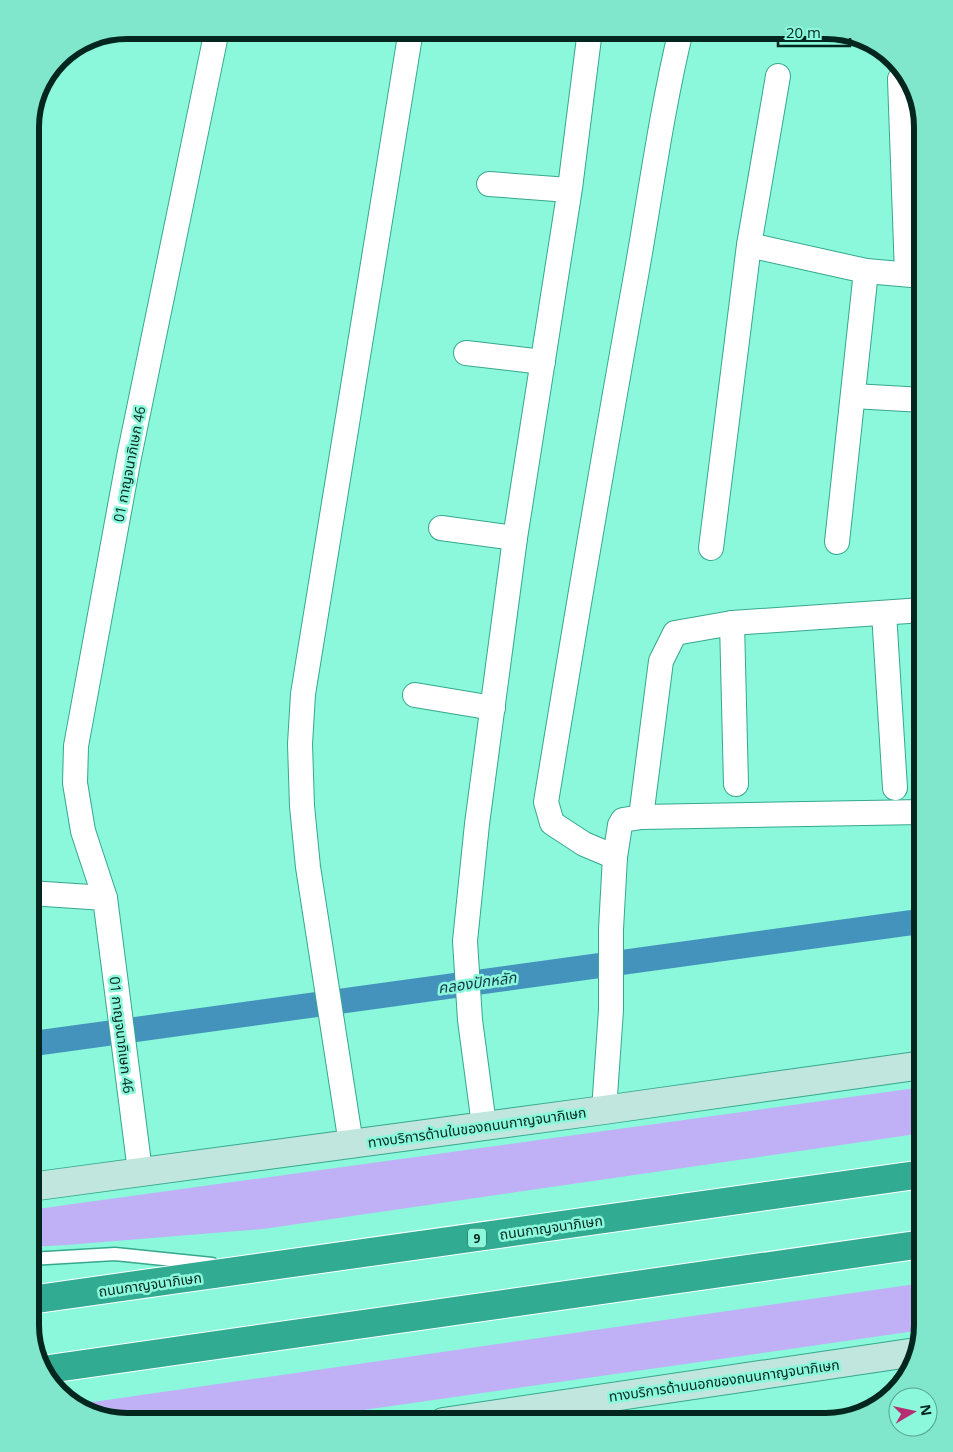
<svg xmlns="http://www.w3.org/2000/svg" width="953" height="1452" font-family="'Open Sans','Noto Sans Thai',sans-serif">
	<style>
		.green { fill: #c0b0f6 }
		.lines { fill: none; stroke-linecap: round; stroke-linejoin: round }
		.canal { stroke: #4393bd; stroke-width: 25 }
		.service-casing { stroke: #35a88e; stroke-width: 15 }
		.minor-casing { stroke: #35a88e; stroke-width: 26 }
		.secondary-casing { stroke: #35a88e; stroke-width: 30 }
		.motorway-casing { stroke: #fff; stroke-width: 30 }
		.service { stroke: #fff; stroke-width: 12 }
		.minor { stroke: #fff; stroke-width: 24 }
		.secondary { stroke: #c1e6de; stroke-width: 28 }
		.motorway { stroke: #31ab91; stroke-width: 28 }
		.labels { text-anchor: middle; dominant-baseline: central; stroke-width: 5; stroke-linejoin: round; paint-order: stroke }
		.shield { fill: #8bf7db; stroke: #2c6557; stroke-width: 1 }
		.shield-label { font-size: 12px; font-weight: bold; fill: #03271f }
		.street-label { font-size: 14px; fill: #03271f; stroke: #8bf7db }
		.water-label { font-size: 15px; font-style: italic; fill: #133749; stroke: #8bf7db }
		.rim { fill: none; stroke: #03271f; stroke-width: 6 }
	</style>
	<rect width="100%" height="100%" fill="#8bf7db"/>
	<g class="green">
		<polygon points="923,1087 923,1133 263,1229 66,1245 30,1247 30,1210"/>
		<polygon points="923,1283 922,1330 280,1422 120,1422 72,1405"/>
	</g>
	<g class="lines">
		<polyline class="canal" points="30,1044 923,921"/>
		<g class="service-casing">
			<g id="service">
				<polyline points="30,1259 115,1254 212,1264"/>
				<polyline points="589,1401 592,1422"/>
			</g>
		</g>
		<g class="minor-casing">
			<g id="minor">
				<polyline points="778,76 749,245 866,271 923,276"/>
				<polyline points="900,79 907,274"/>
				<polyline points="489,184 569,190"/>
				<polyline points="466,353 543,362"/>
				<polyline points="853,396 923,400"/>
				<polyline points="441,528 515,538"/>
				<polyline points="837,542 866,271"/>
				<polyline points="711,548 749,245"/>
				<polyline points="884,613 895,788"/>
				<polyline points="732,623 736,784"/>
				<polyline points="415,695 493,708"/>
				<polyline points="641,817 661,661 675,633 732,623 923,610"/>
				<path d="M615 857 584 844 552 823 546 802C575 625 605 447 637 270 651 190 662 109 681 30"/>
				<polyline points="30,893 105,898 140,1171"/>
				<polyline points="105,898 83,831 75,783 76,746 129,457 217,30"/>
				<polyline points="604,1110 611,1010 611,929 615,857 620,825 623,820 641,817 923,812"/>
				<polyline points="484,1125 470,1020 465,941 477,824 515,538 570,188 590,30"/>
				<polyline points="351,1144 308,867 302,806 300,744 303,694 411,30"/>
			</g>
		</g>
		<g class="secondary-casing">
			<g id="secondary">
				<polyline points="30,1187 604,1110 923,1065"/>
				<polyline points="443,1422 916,1352"/>
			</g>
		</g>
		<g class="motorway-casing">
			<g id="motorway">
				<polyline points="30,1300 923,1174"/>
				<polyline points="42,1370 923,1244"/>
			</g>
		</g>
		<use href="#service" class="service"/>
		<use href="#minor" class="minor"/>
		<use href="#secondary" class="secondary"/>
		<use href="#motorway" class="motorway"/>
	</g>
	<g class="labels">
		<rect class="shield" x="468" y="1228.5" width="18" height="19" rx="4"/>
		<g class="shield-label">
			<text x="477" y="1238">9</text>
		</g>
		<g class="street-label">
			<text transform="translate(129 464) rotate(-79)">01 กาญจนาภิเษก 46</text>
			<text transform="translate(122 1035) rotate(83)">01 กาญจนาภิเษก 46</text>
			<text transform="translate(477 1127) rotate(-8)">ทางบริการด้านในของถนนกาญจนาภิเษก</text>
			<text transform="translate(551 1227) rotate(-8)">ถนนกาญจนาภิเษก</text>
			<text transform="translate(150 1284) rotate(-8)">ถนนกาญจนาภิเษก</text>
			<text transform="translate(724 1380) rotate(-8)">ทางบริการด้านนอกของถนนกาญจนาภิเษก</text>
		</g>
		<g class="water-label">
			<text transform="translate(477 982) rotate(-8)">คลองปักหลัก</text>
		</g>
	</g>
	<path d="M0 0H953V1452H0ZM127 39H826A88 88 0 0 1 914 127V1325A88 88 0 0 1 826 1413H127A88 88 0 0 1 39 1325V127A88 88 0 0 1 127 39Z" fill="#80e6cc" fill-rule="evenodd"/>
	<path class="rim" d="M127 39H826A88 88 0 0 1 914 127V1325A88 88 0 0 1 826 1413H127A88 88 0 0 1 39 1325V127A88 88 0 0 1 127 39Z"/>
	<g transform="translate(913 1412) rotate(81)"><circle r="24" fill="#8bf7db" stroke="#55a490"/>
	<path d="M0-4L9 19L0 12L-9 19Z" fill="#b42e71"/>
	<text y="-8" font-size="14" font-weight="bold" text-anchor="middle" fill="#03271f">N</text>
	</g>
	<path d="M778 38v8h72v-8" fill="none" stroke="#03271f" stroke-width="2.5"/>
	<text x="786" y="38" font-size="15" fill="#03271f" stroke="#8bf7db" stroke-width="4" paint-order="stroke">20 m</text>
</svg>
